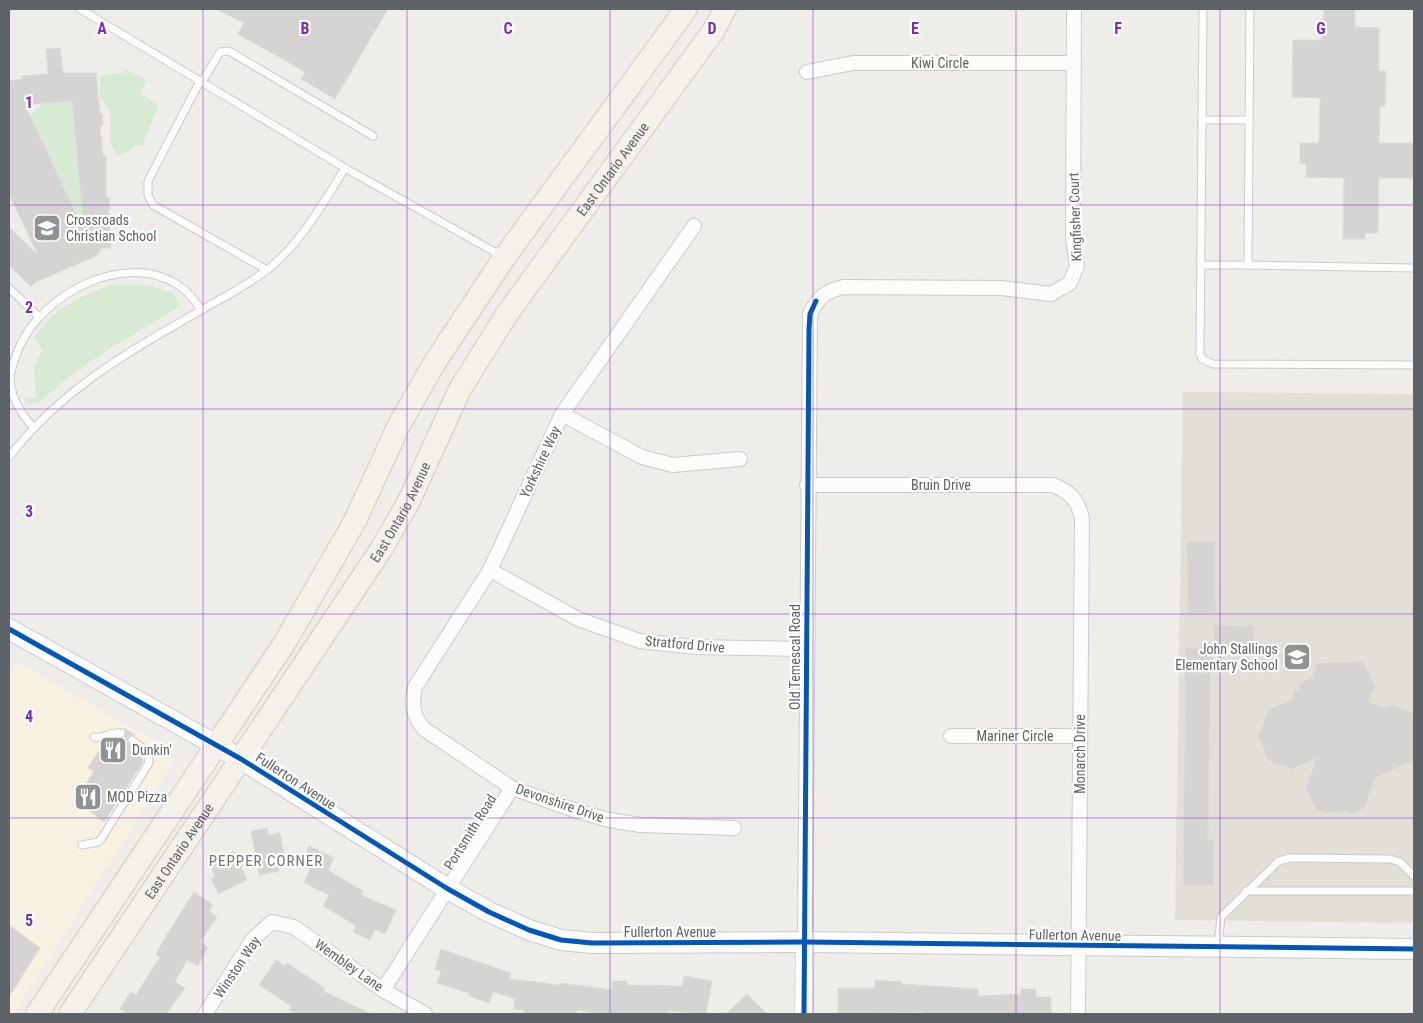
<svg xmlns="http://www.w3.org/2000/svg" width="1423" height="1023" font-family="'Roboto Condensed',sans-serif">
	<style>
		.commercial { fill: #f7f1e2 }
		.education { fill: #e2dfd8 }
		.green { fill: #d7ebd4 }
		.building { fill: #d5d4d2; stroke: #dedcd8; fill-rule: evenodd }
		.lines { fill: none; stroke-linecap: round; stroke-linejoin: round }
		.service-casing { stroke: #cbcbcb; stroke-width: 9 }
		.minor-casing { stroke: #cbcbcb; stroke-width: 16 }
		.tertiary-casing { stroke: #cbcbcb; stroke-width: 19 }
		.secondary-casing { stroke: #cacac9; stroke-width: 22 }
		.primary-casing { stroke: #d7ccb5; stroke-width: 24 }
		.service { stroke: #fcfcfc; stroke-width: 7 }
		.minor { stroke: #fcfcfc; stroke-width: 14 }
		.tertiary { stroke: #fcfcfc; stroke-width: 18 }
		.secondary { stroke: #fcfcfc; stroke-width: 20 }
		.primary { stroke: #f3f1e9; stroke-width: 22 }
		.cycleway-casing { stroke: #fff; stroke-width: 8 }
		.cycleway { stroke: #0057b8; stroke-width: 5 }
		.grid { fill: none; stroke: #7b2cbf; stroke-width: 1; stroke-opacity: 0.55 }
		.labels { text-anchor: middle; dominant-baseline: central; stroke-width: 4.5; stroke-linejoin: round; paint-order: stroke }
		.street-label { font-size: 14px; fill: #5e6367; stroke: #fff }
		.poi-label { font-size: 14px; fill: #5e6367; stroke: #fff; text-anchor: start }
		.neighbourhood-label { font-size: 15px; letter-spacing: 1px; fill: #6f757a; stroke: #fff }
		.grid-label { font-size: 16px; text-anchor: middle; font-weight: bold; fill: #7b2cbf; stroke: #fff; stroke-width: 4.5; stroke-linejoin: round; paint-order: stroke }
	</style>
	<rect width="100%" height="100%" fill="#eeede9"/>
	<polygon class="commercial" points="19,663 167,748 171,767 14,1014 9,1014 9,673"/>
	<polygon class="education" points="1183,392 1414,394 1414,923 1175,920"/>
	<g class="green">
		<path d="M125 69 146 80 141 94 158 105 143 145H134L130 151 117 156C115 151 110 145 110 140 109 123 116 112 100 98V75L124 73Z"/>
		<polygon points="72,101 83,226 90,225 90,243 30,116 43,103"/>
		<path d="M111 285H146L173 293 180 306 109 349 78 370 38 403 27 404 24 400 27 398H36L34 370 42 350 35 337C52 309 81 296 111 285Z"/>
	</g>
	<g class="building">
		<polygon points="216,9 388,9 335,99 301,79 305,72 238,34 244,23"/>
		<polygon points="1324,9 1355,9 1355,27 1379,28 1379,71 1386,71 1385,106 1380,106 1379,143 1414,143 1414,178 1379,178 1378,233 1365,233 1365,239 1343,239 1344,178 1306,177 1306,164 1300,164 1300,143 1319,143 1320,98 1292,97 1293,40 1321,40"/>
		<path d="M60 48 63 73H96L100 114H102L103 126H100L103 156 106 155V197H109L110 209H108L111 248H102L96 256 36 282 31 287 9 265V227L38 255 9 194V81L22 79V76L48 74 46 49ZM72 101 78 164 84 231 25 105Z"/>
		<polygon points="1215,541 1216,613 1188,613 1187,542"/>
		<polygon points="1214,625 1254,626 1254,650 1214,650"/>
		<polygon points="1185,648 1211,648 1208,839 1214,839 1213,886 1183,886"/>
		<polygon points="1364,662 1375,686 1368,702 1385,708 1393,705 1412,712 1414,716 1414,760 1375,778 1364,808 1353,814 1347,811 1326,813 1316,810 1306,787 1317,758 1292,769 1269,761 1258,737 1268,710 1293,699 1293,693 1298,690 1302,682 1312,677 1317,663"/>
		<polygon points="124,728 135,735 128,736 127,742 141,754 143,762 104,822 76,800 94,771 88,768 104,743 108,746 113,739 124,738 126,733"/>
		<polygon points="267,828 268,835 280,833 285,859 276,855 279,871 259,875 251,831"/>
		<polygon points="309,846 334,858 328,870 363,891 361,895 396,910 385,934 375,929 370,940 353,932 356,926 323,906 329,895 304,883 310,870 300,866"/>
		<polygon points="234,851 247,880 218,894 211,879 215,877 209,862"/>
		<polygon points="194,892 213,905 209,911 217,917 200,942 208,947 198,966 187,960 175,982 185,988 166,1014 129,1014 120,1009 131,992 136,995 160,957 156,954 166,936"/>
		<polygon points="9,925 40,948 9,997"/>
		<polygon points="441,949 511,973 510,979 561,985 562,983 612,990 612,981 627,981 627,985 682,986 684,976 712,981 706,1014 668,1011 668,1014 599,1014 577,1010 576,1014 524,1014 524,1010 514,1009 515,999 493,992 489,1003 469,996 469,993 437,983 441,971 435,969"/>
		<polygon points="276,960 285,966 287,963 325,988 323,991 371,1014 297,1014 289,1010 291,1006 259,985"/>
		<polygon points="875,980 902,982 902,984 978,989 978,996 1021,994 1021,989 1036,989 1036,997 1051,997 1051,1014 924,1014 924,1012 838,1014 838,988 875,988"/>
		<polygon points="747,994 767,1014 726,1014"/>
	</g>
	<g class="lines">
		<g class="service-casing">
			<g id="service">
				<polyline points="80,9 345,168"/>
				<polyline points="1203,9 1200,354 1202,359 1213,364 1414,365"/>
				<polyline points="1250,9 1248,265 1414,268"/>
				<polyline points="200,81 148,181 148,195 153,205 267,270"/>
				<polyline points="202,82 220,52 229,51 373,136"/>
				<polyline points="1202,120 1248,120"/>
				<polyline points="1201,265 1248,265"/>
				<polyline points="9,288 38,316"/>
				<path d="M34 428C22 415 12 400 10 381 10 370 15 358 19 348 41 295 124 250 178 285 188 291 194 300 201 310"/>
				<path d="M9 457C61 390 126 353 198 312 218 300 241 289 260 275 297 250 322 205 345 168L502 256"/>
				<path d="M94 737C104 739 111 731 121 733"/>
				<polyline points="82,845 98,842 101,839 149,763 148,752 132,740"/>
				<polyline points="1246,891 1414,891"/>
				<polyline points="1218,945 1221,917 1279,861 1290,858 1390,859 1400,862 1414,876"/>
			</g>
		</g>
		<g class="minor-casing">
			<g id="minor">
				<polyline points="807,72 853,63 1074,63"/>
				<path d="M694 226 562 414 490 570 415 687C411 704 413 716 424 729L512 788 577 811 609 820 640 825 734 828"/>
				<polyline points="562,414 642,457 673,465 740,459"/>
				<path d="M807 485H1053C1070 492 1078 500 1082 518L1078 1014"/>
				<polyline points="490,570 578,619 640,641 696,647 806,649"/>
				<polyline points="951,736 1080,736"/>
				<path d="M805 942 810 314C818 297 826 291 843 287L1001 288 1051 294 1070 283 1077 266 1073 239 1074 9"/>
				<polyline points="383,990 512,788"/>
				<polyline points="205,1014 253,939 272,922 294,927 383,990 425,1014"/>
			</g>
		</g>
		<g class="tertiary-casing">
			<polyline id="tertiary" points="804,1014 805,942"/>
		</g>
		<g class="secondary-casing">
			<polyline id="secondary" points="9,629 241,759 448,889 489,912 529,930 561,940 592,943 805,942 1414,949"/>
		</g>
		<g class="primary-casing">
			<g id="primary">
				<polyline points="37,1014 284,644 355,521 399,425 435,362 504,258 686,9"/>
				<path id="s1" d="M70 1014 380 551 408 503 460 389 507 314 714 30 725 9"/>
			</g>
		</g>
		<use href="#service" class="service"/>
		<use href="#minor" class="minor"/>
		<use href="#tertiary" class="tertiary"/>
		<use href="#secondary" class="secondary"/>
		<use href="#primary" class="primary"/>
		<g class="cycleway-casing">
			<g id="cycleway">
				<polyline points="9,629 241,759 448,889 489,912 529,930 561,940 592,943 805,942 1414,949"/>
				<polyline points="804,1014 809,329 810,314 816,301"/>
			</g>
		</g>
		<use href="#cycleway" class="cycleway"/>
	</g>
	<path class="grid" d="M203 9V1014M407 9V1014M610 9V1014M813 9V1014M1016 9V1014M1220 9V1014M9 205H1414M9 409H1414M9 614H1414M9 818H1414"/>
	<defs>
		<g id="school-square" transform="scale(1.4375)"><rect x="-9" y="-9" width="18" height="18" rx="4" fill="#909394" stroke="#fff"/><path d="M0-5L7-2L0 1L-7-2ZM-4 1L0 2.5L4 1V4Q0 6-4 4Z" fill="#fff"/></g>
		<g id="restaurant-square" transform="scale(1.4375)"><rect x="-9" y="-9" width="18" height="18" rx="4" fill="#909394" stroke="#fff"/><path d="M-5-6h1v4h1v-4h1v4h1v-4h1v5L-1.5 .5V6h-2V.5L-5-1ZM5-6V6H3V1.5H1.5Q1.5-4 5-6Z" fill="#fff"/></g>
	</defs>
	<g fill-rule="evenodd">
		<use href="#school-square" x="47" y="228"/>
		<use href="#school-square" x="1297" y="657"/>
		<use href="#restaurant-square" x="113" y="750"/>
		<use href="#restaurant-square" x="88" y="797"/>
	</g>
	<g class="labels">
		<g class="street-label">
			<text x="940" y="63">Kiwi Circle</text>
			<text stroke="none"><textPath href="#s1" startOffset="1006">East Ontario Avenue</textPath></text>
			<text transform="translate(1075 217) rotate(-92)">Kingfisher Court</text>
			<text transform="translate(540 462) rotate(-65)">Yorkshire Way</text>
			<text x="941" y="485">Bruin Drive</text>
			<text stroke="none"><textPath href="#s1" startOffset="601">East Ontario Avenue</textPath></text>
			<text transform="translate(685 644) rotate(5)">Stratford Drive</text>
			<text transform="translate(795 657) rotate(-90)">Old Temescal Road</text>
			<text x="1015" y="736">Mariner Circle</text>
			<text transform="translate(1080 754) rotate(-90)">Monarch Drive</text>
			<text transform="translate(296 781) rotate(33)">Fullerton Avenue</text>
			<text transform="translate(560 803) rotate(19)">Devonshire Drive</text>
			<text transform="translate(470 832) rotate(-58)">Portsmith Road</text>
			<text stroke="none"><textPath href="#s1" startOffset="196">East Ontario Avenue</textPath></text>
			<text x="670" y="932">Fullerton Avenue</text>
			<text transform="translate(1075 935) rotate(1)">Fullerton Avenue</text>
			<text transform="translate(349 965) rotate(35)">Wembley Lane</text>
			<text transform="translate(237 967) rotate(-56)">Winston Way</text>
		</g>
		<g class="poi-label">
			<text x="66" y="220">Crossroads<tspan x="66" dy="16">Christian School</tspan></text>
			<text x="1278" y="649" text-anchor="end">John Stallings<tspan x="1278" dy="16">Elementary School</tspan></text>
			<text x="132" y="750">Dunkin'</text>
			<text x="107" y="797">MOD Pizza</text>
		</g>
		<g class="neighbourhood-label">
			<text x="266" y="861">PEPPER CORNER</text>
		</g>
	</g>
	<g class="grid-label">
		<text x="102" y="34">A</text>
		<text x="305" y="34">B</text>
		<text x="508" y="34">C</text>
		<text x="712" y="34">D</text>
		<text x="915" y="34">E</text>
		<text x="1118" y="34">F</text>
		<text x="1321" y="34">G</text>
		<text x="29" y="108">1</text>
		<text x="29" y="313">2</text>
		<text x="29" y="517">3</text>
		<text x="29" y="722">4</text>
		<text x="29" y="926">5</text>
	</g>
	<rect width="1423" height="1023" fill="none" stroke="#5e6367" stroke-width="20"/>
</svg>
